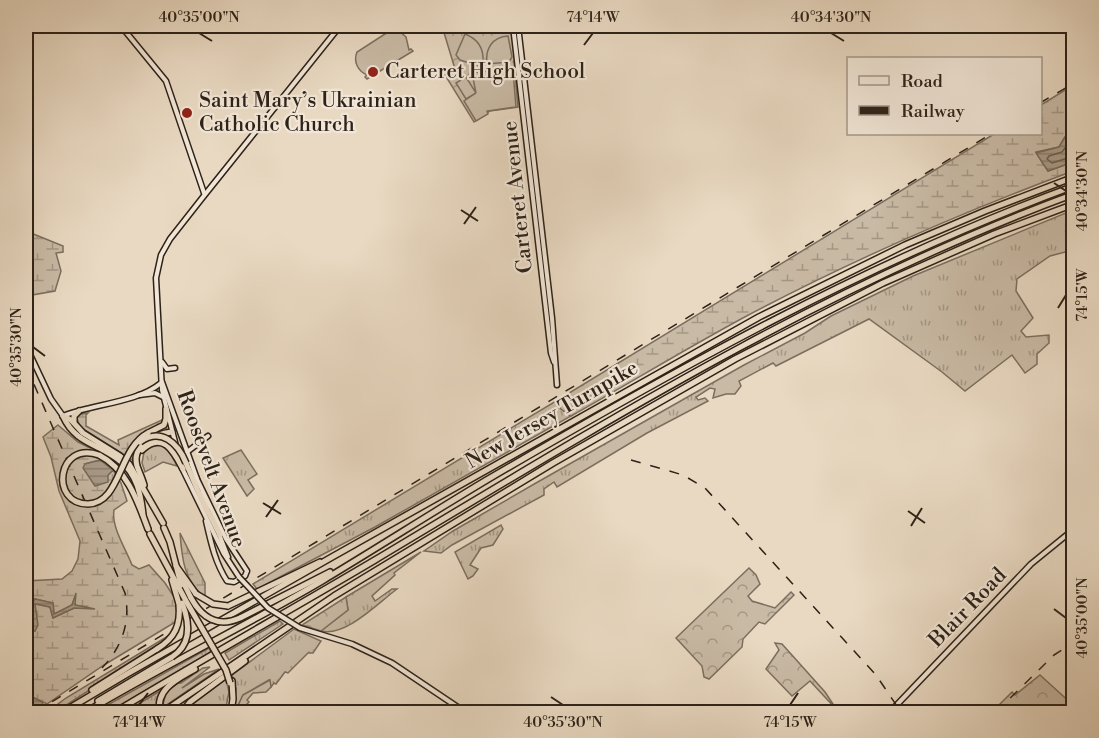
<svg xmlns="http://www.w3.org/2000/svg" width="1099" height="738" font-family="'Libre Bodoni',serif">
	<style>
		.grass { fill: url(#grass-tufts); stroke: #7b6e5e; stroke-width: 1.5 }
		.forest { fill: url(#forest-crowns); stroke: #7b6e5e; stroke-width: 1.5 }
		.wetland { fill: url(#wetland-marsh); stroke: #7b6e5e; stroke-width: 1.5 }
		.pitch { fill: #c9baa5; stroke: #7b6e5e; stroke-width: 1.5 }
		.water { fill: url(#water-rules); stroke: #776b5b; stroke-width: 1.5 }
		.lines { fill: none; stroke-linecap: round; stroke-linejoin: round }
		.shore { stroke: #6b5e50; stroke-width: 1.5 }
		.stream { stroke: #776b5b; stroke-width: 1.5 }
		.secondary-casing { stroke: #2d2218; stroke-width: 7 }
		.highway-casing { stroke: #2d2218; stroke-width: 8 }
		.secondary { stroke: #f1e6d7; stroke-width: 4 }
		.highway { stroke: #e9d9c2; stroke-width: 5 }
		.rail { stroke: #2d2218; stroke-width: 1.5; stroke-dasharray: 10 10; stroke-linecap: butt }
		.secondary-bridge-casing { stroke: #2d2218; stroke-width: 7; stroke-linecap: butt }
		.highway-bridge-casing { stroke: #2d2218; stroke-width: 8; stroke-linecap: butt }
		.secondary-bridge { stroke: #f1e6d7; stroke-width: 4 }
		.highway-bridge { stroke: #e9d9c2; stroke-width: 5 }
		.ticks { fill: none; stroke: #2d2218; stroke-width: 2 }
		.poi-dot { fill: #8f2418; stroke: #f1e6d7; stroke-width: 2 }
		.labels { text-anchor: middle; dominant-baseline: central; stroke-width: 4.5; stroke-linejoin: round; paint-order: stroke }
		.poi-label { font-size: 21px; fill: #2d2218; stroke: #f1e6d7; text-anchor: start }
		.street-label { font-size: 21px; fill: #2d2218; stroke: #f1e6d7 }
		.neatline { fill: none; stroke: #2d2218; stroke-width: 2 }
		.ticks-label { font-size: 15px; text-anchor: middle; fill: #2d2218 }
	</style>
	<defs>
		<pattern id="grass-tufts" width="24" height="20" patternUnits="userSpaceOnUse" patternTransform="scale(1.5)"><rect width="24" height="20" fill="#c9baa5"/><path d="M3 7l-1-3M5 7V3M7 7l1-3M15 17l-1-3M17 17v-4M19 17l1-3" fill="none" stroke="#a49785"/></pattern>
		<pattern id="forest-crowns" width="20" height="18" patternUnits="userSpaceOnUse" patternTransform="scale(1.5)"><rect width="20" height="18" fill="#c9baa5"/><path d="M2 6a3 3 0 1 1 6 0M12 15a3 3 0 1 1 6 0" fill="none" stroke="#a49785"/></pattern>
		<pattern id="wetland-marsh" width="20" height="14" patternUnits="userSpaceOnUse" patternTransform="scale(1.5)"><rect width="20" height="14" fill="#c9baa5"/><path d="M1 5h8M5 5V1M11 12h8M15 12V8" fill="none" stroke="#a49785"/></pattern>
		<pattern id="water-rules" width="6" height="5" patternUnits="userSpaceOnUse" patternTransform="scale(1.5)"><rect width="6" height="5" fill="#a99b88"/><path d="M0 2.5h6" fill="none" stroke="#8a7e6e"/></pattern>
	</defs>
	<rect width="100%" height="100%" fill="#e9d9c2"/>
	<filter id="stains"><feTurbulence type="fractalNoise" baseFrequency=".00333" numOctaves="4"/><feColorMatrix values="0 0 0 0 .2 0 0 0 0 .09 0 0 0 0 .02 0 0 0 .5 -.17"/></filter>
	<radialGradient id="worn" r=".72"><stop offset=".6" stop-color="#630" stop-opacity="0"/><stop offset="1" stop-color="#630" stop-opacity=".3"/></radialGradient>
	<g class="grass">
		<polygon points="1073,210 1073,250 1050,256 1017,279 1016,291 1033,318 1021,331 1026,337 1049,335 1049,343 1037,354 1037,364 1025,373 1012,355 965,391 942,372 869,319 776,366 773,363 739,381 741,386 735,394 726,394 713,398 715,389 710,388 696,397 698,400 705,398 708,401 647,433 557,487 554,482 544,489 544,495 452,545 441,553 424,551 453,531 536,483 744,365 805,333 831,316 913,276"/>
		<polygon points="556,401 561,409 571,416 375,527 257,589 253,584"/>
		<polygon points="162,445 170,452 177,466 163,462 145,472 142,463 144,452 152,446"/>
		<polygon points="241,450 257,474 248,480 254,489 247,496 223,458"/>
		<polygon points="501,525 503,529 493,545 481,548 470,565 478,569 473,576 468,579 455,552"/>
		<path d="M421 552 394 573 395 575 372 596 375 601 392 589H397C378 603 346 637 321 631L348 610 346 597Z"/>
		<polygon points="280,621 283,624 229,660 225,653"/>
		<polygon points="294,629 321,641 313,653 308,653 288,673 285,672 276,684 274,683 271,687 269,680 243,695 235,712 233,712 236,689 232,675"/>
		<polygon points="173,633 166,641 57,711 58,704 66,698"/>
		<polygon points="209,648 211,652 109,712 95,712"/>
		<polygon points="210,667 182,688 204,674 219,669 162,708 166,693 177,683 181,683 203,668"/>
		<polygon points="226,679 229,692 225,712 185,712 191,704"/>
		<polygon points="165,688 158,697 158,710 155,712 125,712"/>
	</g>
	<g class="forest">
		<polygon points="442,26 511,26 516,59 514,61 518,107 490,111 474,122 445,75 455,69"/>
		<polygon points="749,568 756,575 760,584 748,596 752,601 775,608 791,592 794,595 765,624 759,622 743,639 742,647 709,679 704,677 702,666 676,638"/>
		<polygon points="346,597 348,610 321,631 302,625"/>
		<polygon points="775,643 782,644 825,692 837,710 810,681 792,696 766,669 779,650"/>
		<polygon points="1040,675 1073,705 1073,712 992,712 1012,692 1015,695"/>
		<polygon points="270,680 271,687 266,692 253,693 247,700 249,702 239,712 235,712 243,695"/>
	</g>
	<g class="wetland">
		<path d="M1073 85V135L1065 137 1059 147 1036 152 1048 171 1073 162V171C960 213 848 262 741 319 684 350 628 384 571 416L561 409 556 401 994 134H1040L1041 105Z"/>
		<polygon points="26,231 63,246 63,252 56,253 61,271 55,291 26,296"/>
		<path d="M88 413 86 415V426L119 445 118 440 164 419 167 430C149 434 140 445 132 460L80 427 77 418 81 414Z"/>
		<path d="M58 425 78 442 96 451 100 460 85 464 108 475 113 470 121 483 127 501 114 510C111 527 126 549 132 565L139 569 149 565 165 583 176 600 177 621 104 665 47 704 26 694V627L28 630 35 631V603L50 607 53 618 74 608H90L75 605V597L72 605 54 615 53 603 35 599 32 627 26 620V581L62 579 72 571 78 559 80 541 59 491 51 457 43 437Z"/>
		<path d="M180 533 205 583V598C184 580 182 560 180 533Z"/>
	</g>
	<g class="pitch">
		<path d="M398 30 406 37 409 50 411 49 413 51 367 79 365 77 367 75C358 71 353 62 357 52L388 32Z"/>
		<path d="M465 34C478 39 484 48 483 62L479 66 460 60 456 55Z"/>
		<path d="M508 36 512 57 509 62 487 64C485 49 492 37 508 36Z"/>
		<polygon points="508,68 513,71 516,107 487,111 488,114 476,121 464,101 476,93 466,99 456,83 466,77 476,93 472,73"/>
	</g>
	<g class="water">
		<polygon points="1073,135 1073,162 1048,171 1036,153 1059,147 1065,137"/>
		<polygon points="100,460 113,470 108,475 108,482 95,486 83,468 85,464"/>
		<polygon points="76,593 75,605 95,609 74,608 53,618 50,607 35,604 38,625 35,631 27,630 26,620 32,626 29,607 35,599 53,603 54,614 72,605"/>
		<polygon points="26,694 42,702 45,709 52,712 26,712"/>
	</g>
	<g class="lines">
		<polyline class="shore" points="1074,141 1069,143 1062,152 1049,156 1047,159 1052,163 1074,156"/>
		<polyline class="stream" points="1045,712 1047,709"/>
		<g class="secondary-casing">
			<g id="secondary">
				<polyline points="121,26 166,81 204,193"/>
				<polyline points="513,26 551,353 554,362"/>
				<polyline points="518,26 552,318 557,385"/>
				<path d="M26 346 51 399 63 416C92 404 137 403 161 383"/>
				<polyline points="162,362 167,369 175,368"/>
				<polyline points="162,382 197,479"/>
				<polyline points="139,395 155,393 163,397"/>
				<polyline points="187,452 208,436"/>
				<polyline points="179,458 162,390 156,278 161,255 170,239 203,197 340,26"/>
				<polyline points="182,468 224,554 239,577"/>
				<path d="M196 477 226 539 247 571 245 576 234 582 227 581C215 562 211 543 206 521"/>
				<polyline points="202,492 208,507"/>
				<polyline points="219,534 228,557"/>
				<polyline points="300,628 352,644 392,663 465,712"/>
				<polyline points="890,712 1031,564 1074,529"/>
			</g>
		</g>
		<g class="highway-casing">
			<g id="highway">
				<polyline points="63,416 71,420 83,433 120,456 129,464 163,523"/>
				<path d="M63 416C76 445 99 443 120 461 137 474 141 495 143 515"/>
				<polyline points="74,422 74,416 79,411"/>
				<polyline points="148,433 164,425 166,419 166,409"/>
				<path d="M142 450C163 430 174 452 183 469"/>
				<path d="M99 455C127 469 138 502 148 529"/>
				<polyline points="186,463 201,498 220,535"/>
				<path d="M144 485C142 478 139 472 137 466 131 445 155 434 172 432"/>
				<polyline points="164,528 170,542 181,585"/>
				<polyline points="150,534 186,601"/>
				<polyline points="176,566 196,594"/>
				<polyline points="172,580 179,604"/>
				<polyline points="182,580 191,598"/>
				<polyline points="228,606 320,562"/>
				<polyline points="240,618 330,572"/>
				<polyline points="92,690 157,649"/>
				<polyline points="98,701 172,657"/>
				<polyline points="63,712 127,674 332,557 759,317 905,245 985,211 1074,177"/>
				<path d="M86 712C163 666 244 627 322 581 377 548 430 514 485 481 675 370 867 262 1074 186"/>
				<path d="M115 712C201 660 289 611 375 560 602 424 824 286 1074 194"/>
				<path d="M160 712C155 689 178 679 195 669"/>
				<polyline points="163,712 334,596 553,463 735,359 883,283 994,234 1074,204"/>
				<polyline points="182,712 190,702 245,661"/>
				<polyline points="231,712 233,699 232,681"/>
			</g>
		</g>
		<use href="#secondary" class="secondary"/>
		<use href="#highway" class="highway"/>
		<g class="rail">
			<polyline points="1040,103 1074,83"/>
			<path d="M26 366 125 593C131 622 122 647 102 668"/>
			<polyline points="631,460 683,475 705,488 876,675 901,712"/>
			<polyline points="35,712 991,134"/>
			<polyline points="996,712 1054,655 1074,642"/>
		</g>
		<g class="secondary-bridge-casing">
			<polyline id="secondary-bridge" points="239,577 268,608 300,628"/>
		</g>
		<g class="highway-bridge-casing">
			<g id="highway-bridge">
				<path d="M140 442C161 427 178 443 186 463"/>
				<path d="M99 455C57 440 49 504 88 504 121 503 118 449 148 433"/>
				<polyline points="196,594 213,604 228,606"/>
				<path d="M191 598C202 618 218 628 240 618"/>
				<polyline points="186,601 226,670 230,683"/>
				<path d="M157 649C175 638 181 625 179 604"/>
				<path d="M172 657C192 644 190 623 182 603"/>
			</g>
		</g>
		<use href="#secondary-bridge" class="secondary-bridge"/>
		<use href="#highway-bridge" class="highway-bridge"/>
	</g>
	<path class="ticks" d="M199 33 212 41M831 33 844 41M584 45 593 33M1054 183 1066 191M461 210 478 221M464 224 476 207M1058 308 1066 295M33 347 45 356M263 503 281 514M908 511 925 523M266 517 278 500M911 526 922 508M1054 609 1066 618M551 697 563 705M139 705 148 693M790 705 798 693"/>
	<g class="poi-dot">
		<circle cx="373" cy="72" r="6"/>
		<circle cx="187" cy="113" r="6"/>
	</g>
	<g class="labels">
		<g class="poi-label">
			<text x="385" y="72">Carteret High School</text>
			<text x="199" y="101">Saint Mary’s Ukrainian<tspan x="199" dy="24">Catholic Church</tspan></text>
		</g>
		<g class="street-label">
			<text transform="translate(518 197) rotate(-96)">Carteret Avenue</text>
			<text transform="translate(552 415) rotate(-30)">New Jersey Turnpike</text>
			<text transform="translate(211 469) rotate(70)">Roosevelt Avenue</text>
			<text transform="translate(968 608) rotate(-46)">Blair Road</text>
		</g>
	</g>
	<rect width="1099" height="738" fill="none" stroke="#e9d9c2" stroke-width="66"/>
	<rect x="847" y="57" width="195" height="78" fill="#f1e6d7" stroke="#a3988b" stroke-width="1.5"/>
	<rect x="859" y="76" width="30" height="9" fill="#f1e6d7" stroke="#a3988b" stroke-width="1.5"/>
	<text x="901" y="87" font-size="18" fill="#2d2218">Road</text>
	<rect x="859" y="106" width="30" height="9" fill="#2d2218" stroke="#a3988b" stroke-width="1.5"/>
	<text x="901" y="117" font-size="18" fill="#2d2218">Railway</text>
	<rect x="33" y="33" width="1033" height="672" class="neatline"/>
	<g class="ticks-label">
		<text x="199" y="22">40°35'00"N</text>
		<text x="593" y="22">74°14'W</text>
		<text x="831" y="22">40°34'30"N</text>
		<text transform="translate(1082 191) rotate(-90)" y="5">40°34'30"N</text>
		<text transform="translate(1082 295) rotate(-90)" y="5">74°15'W</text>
		<text transform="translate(16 347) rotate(-90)" y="5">40°35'30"N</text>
		<text transform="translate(1082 618) rotate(-90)" y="5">40°35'00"N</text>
		<text x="139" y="727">74°14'W</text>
		<text x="563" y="727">40°35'30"N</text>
		<text x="790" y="727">74°15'W</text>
	</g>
	<rect width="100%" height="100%" filter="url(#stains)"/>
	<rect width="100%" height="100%" fill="url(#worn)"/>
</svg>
